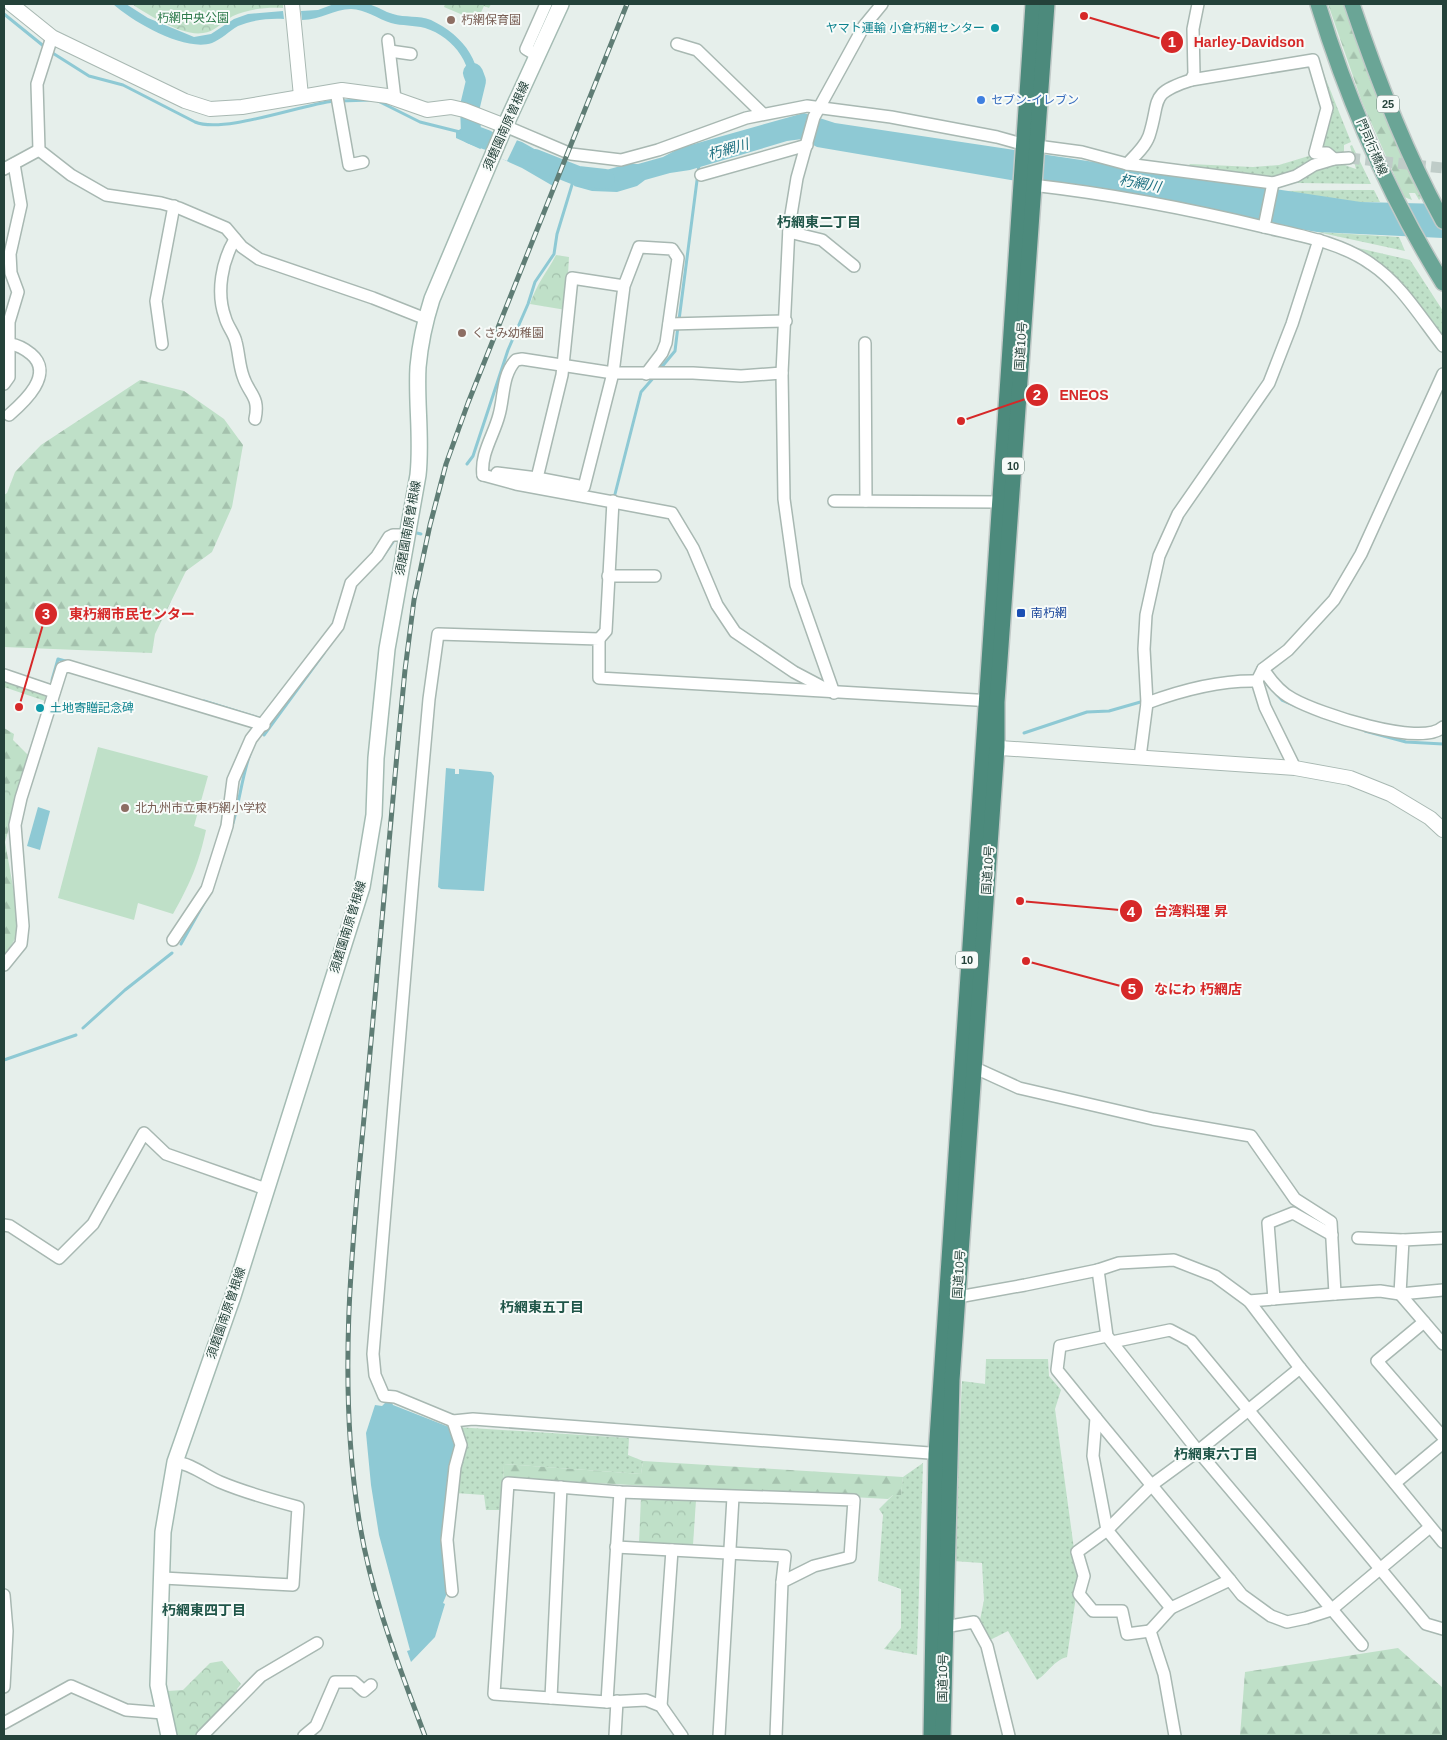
<svg xmlns="http://www.w3.org/2000/svg" width="1447" height="1740" viewBox="0 0 1447 1740" font-family="Arial,'Noto Sans JP',sans-serif">
	<style>
		.grass { fill: url(#grass-dots) }
		.forest { fill: url(#forest-firs) }
		.park { fill: url(#park-crowns) }
		.pitch { fill: #bfe0c8 }
		.water { fill: #8ec9d4 }
		.pier { fill: #e6efeb }
		.lines { fill: none; stroke-linecap: round; stroke-linejoin: round }
		.stream { stroke: #8ec9d4; stroke-width: 3 }
		.river { stroke: #8ec9d4; stroke-width: 20 }
		.minor-tunnel { stroke: #bfccc8; stroke-width: 11; stroke-dasharray: 11 5.5; stroke-linecap: butt }
		.minor-casing { stroke: #a8b8b2; stroke-width: 14 }
		.tertiary-casing { stroke: #a8b8b2; stroke-width: 16 }
		.secondary-casing { stroke: #a4bbb3; stroke-width: 18 }
		.primary-casing { stroke: #c2cac8; stroke-width: 18 }
		.trunk-casing { stroke: #c2cac8; stroke-width: 18 }
		.minor { stroke: #fff; stroke-width: 11 }
		.tertiary { stroke: #fff; stroke-width: 14 }
		.secondary { stroke: #fff; stroke-width: 15 }
		.primary { stroke: #6aa596; stroke-width: 15 }
		.trunk { stroke: #4c8a7c; stroke-width: 15 }
		.rail-casing { stroke: #5f7d75; stroke-width: 5 }
		.rail { stroke: #f7fbf9; stroke-width: 3; stroke-dasharray: 9; stroke-linecap: butt }
		.education-dot { fill: #8d6e63; stroke: #f7fbf9; stroke-width: 2 }
		.culture-dot { fill: #0f9aa8; stroke: #f7fbf9; stroke-width: 2 }
		.shop-dot { fill: #3f7fe0; stroke: #f7fbf9; stroke-width: 2 }
		.transit-dot { fill: #1a4fb4; stroke: #f7fbf9; stroke-width: 2 }
		.labels { text-anchor: middle; stroke-width: 4; stroke-linejoin: round; paint-order: stroke }
		.shield { fill: #f7fbf9; stroke: #637a73; stroke-width: 1 }
		.shield-label { font-size: 11px; font-weight: bold; fill: #24423a }
		.park-label { font-size: 12px; fill: #2d7a4b; stroke: #f7fbf9 }
		.education-label { font-size: 12px; fill: #785e54; stroke: #f7fbf9; text-anchor: start }
		.culture-label { font-size: 12px; fill: #0d838f; stroke: #f7fbf9; text-anchor: end }
		.shop-label { font-size: 12px; fill: #366cbe; stroke: #f7fbf9; text-anchor: start }
		.street-label { font-size: 12px; fill: #24423a; stroke: #f7fbf9 }
		.transit-label { font-size: 12px; fill: #164399; stroke: #f7fbf9; text-anchor: start }
		.water-label { font-size: 14px; font-style: italic; fill: #1c6f80; stroke: #f7fbf9 }
		.neighbourhood-label { font-size: 14px; font-weight: bold; fill: #1f5548; stroke: #f7fbf9 }
		.leader { fill: none; stroke: #d62828; stroke-width: 2 }
		.callout-dot { fill: #d62828; stroke: #f7fbf9; stroke-width: 2 }
		.mark-label { font-size: 15px; text-anchor: middle; font-weight: bold; fill: #fff }
		.callout-label { font-size: 14px; text-anchor: middle; font-weight: bold; fill: #d62828; stroke: #f7fbf9; stroke-width: 4; stroke-linejoin: round; paint-order: stroke }
	</style>
	<defs>
		<pattern id="grass-dots" width="8" height="8" patternUnits="userSpaceOnUse" patternTransform="scale(1.25)"><rect width="8" height="8" fill="#bfe0c8"/><path d="M2 2h.1M6 6h.1" fill="none" stroke="#a4c1ad" stroke-width="1.8" stroke-linecap="round"/></pattern>
		<pattern id="forest-firs" width="22" height="20" patternUnits="userSpaceOnUse" patternTransform="scale(1.25)"><rect width="22" height="20" fill="#bfe0c8"/><path d="M5 1l3.5 6h-7zM16 11l3.5 6h-7z" fill="#a4c1ad"/></pattern>
		<pattern id="park-crowns" width="20" height="18" patternUnits="userSpaceOnUse" patternTransform="scale(1.25)"><rect width="20" height="18" fill="#bfe0c8"/><path d="M2 6a3 3 0 1 1 6 0M12 15a3 3 0 1 1 6 0" fill="none" stroke="#a4c1ad"/></pattern>
	</defs>
	<rect width="100%" height="100%" fill="#e6efeb"/>
	<g class="grass">
		<polygon points="1317,57 1351,142 1344,145 1344,152 1316,152 1330,108"/>
		<path d="M1352,145l19,39 -73,-1v-2c12,-7 32,-21 47,-16 3,1 7,3 11,4l-6,-23z"/>
		<path d="M1312,155h15c-15,5 -27,15 -42,19 -25,7 -73,-3 -100,-5l5,-5 63,3 26,-2z"/>
		<polygon points="1347,190 1374,190 1380,202 1357,202 1282,191"/>
		<polygon points="1317,232 1399,237 1405,251"/>
		<polygon points="1332,242 1410,260 1443,311 1443,337 1397,279"/>
		<polygon points="4,679 46,695 45,701 4,687"/>
		<path d="M986,1359h62l1,17 12,14 -6,19 19,140 6,21 -13,87c-13,3 -19,16 -30,23l-29,-49 -22,11 -7,-17 5,-25 -2,-37 -29,-2 9,-180 23,3z"/>
		<polygon points="456,1427 629,1438 628,1455 643,1461 641,1474 504,1464 503,1510 486,1510 484,1495 455,1493"/>
		<polygon points="923,1463 917,1655 884,1649 901,1628 901,1589 878,1581 883,1515 879,1509 893,1495 901,1494 903,1477"/>
	</g>
	<g class="forest">
		<polygon points="1328,4 1345,4 1369,78 1422,197 1419,200 1415,193 1409,193 1412,200 1404,197 1362,102"/>
		<polygon points="140,380 184,391 224,419 243,445 232,507 212,552 186,571 155,634 152,653 4,647 4,495 7,493 15,472 41,445"/>
		<polygon points="4,728 14,734 13,740 30,757 5,842 17,909 18,933 10,948 4,954"/>
		<polygon points="643,1461 903,1477 901,1495 893,1495 888,1499 504,1478 504,1464 641,1474"/>
		<polygon points="1398,1648 1443,1688 1443,1736 1240,1736 1245,1672"/>
	</g>
	<g class="park">
		<path d="M132,4h151v4c-16,-1 -35,1 -50,8 -10,5 -18,16 -30,17 -19,4 -55,-18 -71,-29z"/>
		<polygon points="445,4 491,4 489,8 484,6 477,21 444,7"/>
		<path d="M556,255l13,2 -3,53 -36,-6c7,-21 16,-30 26,-49z"/>
		<polygon points="25,776 13,815 4,812 4,786"/>
		<polygon points="641,1497 696,1500 693,1545 639,1543"/>
		<polygon points="222,1661 241,1684 237,1689 239,1694 214,1716 195,1736 176,1736 167,1691 183,1690 210,1663"/>
	</g>
	<path class="pitch" d="M98,747l110,29 -14,50 12,4c-7,33 -16,54 -33,84l-35,-11 -4,17 -76,-22z"/>
	<g class="water">
		<path d="M113,4h13l22,14 46,19 17,-3 23,-15 14,-5 35,-3 1,8c-14,-1 -32,1 -46,7 -9,5 -16,13 -26,17 -27,9 -79,-21 -99,-39z"/>
		<path d="M334,4c11,0 24,-2 34,0 9,2 17,8 25,10 12,4 26,1 38,6 33,16 56,45 44,82l-9,-4c12,-30 -12,-61 -41,-70 -11,-3 -23,-2 -34,-5 -13,-4 -26,-14 -40,-14 -17,0 -30,11 -49,11l-1,-9 17,-1z"/>
		<polygon points="804,113 835,123 1361,202 1443,204 1443,238 1317,232 817,147 802,139 787,141 690,170 670,173 645,180 637,186 617,192 592,191 574,186 581,167 606,170 628,164 638,164 663,157 680,148"/>
		<polygon points="468,124 522,142 561,164 553,186 522,168 456,138 456,132"/>
		<polygon points="446,768 455,769 455,774 459,774 459,769 491,772 494,776 484,891 441,889 438,887"/>
		<polygon points="38,807 50,811 40,850 27,846"/>
		<polygon points="385,1403 392,1403 393,1405 449,1427 455,1444 450,1469 448,1591 443,1603 445,1604 435,1637 411,1662 407,1651 410,1650 379,1535 371,1485 366,1433 375,1405 382,1406"/>
	</g>
	<polygon class="pier" points="490,128 518,138 507,161 480,150"/>
	<g class="lines">
		<g class="stream">
			<polyline points="4,14 46,48"/>
			<path d="M51,52l38,24 34,9 72,37c28,12 105,-17 139,-21"/>
			<polyline points="340,101 371,100"/>
			<polyline points="378,101 420,122 460,132"/>
			<polyline points="679,320 699,165"/>
			<polyline points="660,369 675,351 678,326"/>
			<polyline points="467,464 473,456 508,350 528,304 535,282 554,254 557,234 575,175"/>
			<polyline points="614,498 641,392 655,376"/>
			<polyline points="417,533 421,534"/>
			<polyline points="381,559 393,542"/>
			<polyline points="52,680 58,659 69,662"/>
			<polyline points="1268,685 1282,700 1296,706"/>
			<polyline points="204,701 262,719"/>
			<polyline points="1365,731 1406,742 1443,744"/>
			<polyline points="1024,733 1087,712 1109,711 1144,701"/>
			<polyline points="264,735 324,653"/>
			<path d="M233,823c7,-24 9,-46 17,-69"/>
			<polyline points="181,944 204,903"/>
			<polyline points="83,1028 125,990 172,953"/>
			<polyline points="4,1060 76,1035"/>
		</g>
		<g class="river">
			<polyline points="473,73 476,81 470,106 471,134 487,140"/>
			<polyline points="535,159 578,176 605,179"/>
		</g>
		<polyline class="minor-tunnel" points="1349,158 1443,168"/>
		<g class="minor-casing">
			<g id="minor">
				<polyline points="52,37 37,84 39,150 71,175 106,195 161,203 179,208 226,228 242,247 259,259 373,298 426,319"/>
				<polyline points="388,40 395,99"/>
				<polyline points="677,44 697,50 763,114"/>
				<polyline points="390,51 411,54"/>
				<polyline points="538,56 526,49 546,4"/>
				<polyline points="1191,80 1313,60 1327,108 1315,153 1327,153 1334,159"/>
				<polyline points="336,91 349,165 363,162"/>
				<polyline points="505,126 571,154 621,160 658,150 746,118 807,106 891,117 997,137 1022,144 1082,152 1127,164 1273,183 1296,176 1314,165 1334,159 1349,158"/>
				<path d="M1127,164c8,-8 18,-17 22,-28 12,-37 -1,-42 42,-56l3,-6 -1,-45 5,-25"/>
				<polyline points="4,169 39,150"/>
				<polyline points="701,175 807,145"/>
				<path d="M1032,185c80,9 158,24 236,43 34,8 74,15 103,36 30,20 50,54 72,82"/>
				<polyline points="1264,227 1273,183"/>
				<polyline points="789,232 822,240 854,266"/>
				<path d="M235,239c-13,22 -19,53 -10,78 2,9 9,16 11,25 3,11 3,23 7,34 6,19 17,20 12,43"/>
				<polyline points="624,286 572,278 562,375 537,478 584,487 613,373 624,286 639,247 672,249 678,258 666,343 662,353 646,374"/>
				<polyline points="669,324 786,321"/>
				<polyline points="865,343 866,501"/>
				<polyline points="162,344 156,301 174,206"/>
				<polyline points="4,384 9,377 9,322 18,292 11,273 10,254 21,205 14,164"/>
				<path d="M9,415c15,-13 46,-41 22,-61 -6,-5 -14,-9 -21,-10"/>
				<polyline points="497,473 537,478"/>
				<polyline points="483,475 516,484 672,513 693,548 717,605 735,632 794,672 830,691"/>
				<path d="M483,475c-3,-21 11,-40 16,-60 5,-17 3,-41 17,-55l6,-1 91,14h80l48,3 41,-3"/>
				<polyline points="834,501 999,502"/>
				<polyline points="608,576 655,576"/>
				<polyline points="599,639 606,631 613,501"/>
				<path d="M1263,669c8,12 17,24 30,30 25,14 128,49 150,28"/>
				<polyline points="4,675 54,692"/>
				<polyline points="834,693 796,585 784,499 782,373 789,227 797,178 814,117 864,26 882,4"/>
				<path d="M1147,703c35,-13 72,-23 110,-22"/>
				<polyline points="1140,757 1147,703 1144,649 1146,615 1159,556 1178,514 1269,383 1292,324 1319,240"/>
				<polyline points="1295,768 1265,707 1257,681 1263,669 1288,650 1334,600 1361,554 1443,374"/>
				<polyline points="173,940 207,889 227,826 233,780 251,739 338,626 351,583 377,556 389,537 393,535 407,535"/>
				<polyline points="4,965 21,944 23,926 15,825 21,798 62,668 68,666 264,725"/>
				<polyline points="973,1067 1019,1088 1153,1119 1251,1136 1295,1199 1331,1222 1335,1294"/>
				<polyline points="4,1225 10,1226 59,1258 93,1224 144,1133 166,1154 266,1189"/>
				<polyline points="1358,1238 1403,1240"/>
				<polyline points="1443,1238 1403,1240 1400,1294 1443,1344"/>
				<polyline points="1098,1270 1107,1336 1198,1451 1362,1645"/>
				<polyline points="958,1297 1025,1285 1098,1270 1119,1263 1174,1260 1215,1276 1249,1301 1300,1368 1443,1542"/>
				<polyline points="1274,1299 1268,1223 1293,1213 1332,1235"/>
				<polyline points="1249,1301 1335,1294 1380,1291 1400,1294 1443,1290"/>
				<polyline points="1424,1322 1377,1361 1443,1437"/>
				<polyline points="1107,1336 1060,1346 1057,1370 1096,1418 1093,1456 1107,1530 1171,1608"/>
				<polyline points="1112,1342 1170,1330 1191,1341 1426,1624 1443,1629"/>
				<polyline points="1096,1418 1230,1580"/>
				<polyline points="943,1454 473,1419 453,1421 395,1397 384,1396 375,1375 373,1354 413,878 429,699 438,634 599,639 599,678 993,701"/>
				<polyline points="1395,1483 1443,1443"/>
				<polyline points="616,1547 785,1556 782,1582"/>
				<path d="M163,1578l130,7 5,-78c-26,-7 -52,-14 -78,-25 -14,-6 -30,-19 -45,-20"/>
				<polyline points="452,1591 447,1540 455,1467 461,1445 453,1421"/>
				<polyline points="4,1595 7,1631 4,1687"/>
				<polyline points="938,1628 974,1622 987,1646 1009,1736"/>
				<polyline points="1150,1631 1127,1634 1122,1611 1093,1611 1079,1594 1084,1576 1077,1552 1107,1530 1153,1484 1198,1451 1300,1368"/>
				<polyline points="551,1698 561,1487"/>
				<polyline points="607,1702 620,1492"/>
				<polyline points="661,1706 672,1550"/>
				<polyline points="4,1723 71,1686 126,1710 163,1713"/>
				<polyline points="202,1736 261,1676 317,1643"/>
				<polyline points="304,1736 316,1726 335,1682 354,1682 364,1691 371,1685"/>
				<polyline points="615,1736 617,1701"/>
				<polyline points="682,1736 661,1706 646,1700 607,1702 494,1694 508,1483 620,1492 854,1500 850,1557 814,1566 782,1582 776,1736"/>
				<polyline points="719,1736 733,1497"/>
				<polyline points="1175,1736 1164,1674 1150,1631 1171,1608 1230,1580 1242,1595 1271,1616 1287,1622 1306,1618 1331,1610 1430,1527"/>
			</g>
		</g>
		<g class="tertiary-casing">
			<g id="tertiary">
				<polyline points="11,4 52,37 185,101 210,109 242,107 342,90 387,96 427,110 451,107 464,110 505,126"/>
				<polyline points="292,4 301,96"/>
				<polyline points="985,747 1295,768 1350,778 1390,794 1430,818 1443,830"/>
			</g>
		</g>
		<g class="secondary-casing">
			<path id="secondary" d="M169,1736l-11,-51 5,-153 12,-70 58,-166 129,-409 12,-72 2,-57 11,-109 31,-174c4,-36 -2,-72 0,-108 2,-23 7,-46 14,-68l73,-173 56,-122"/>
		</g>
		<g class="primary-casing">
			<g id="primary">
				<path d="M1318,4c30,98 71,192 125,279"/>
				<path d="M1352,4c25,75 53,148 91,217"/>
			</g>
		</g>
		<g class="trunk-casing">
			<g id="trunk">
				<polyline points="931,1736 936,1454 1033,4"/>
				<polyline points="943,1736 952,1380 997,747 997,702 1047,4"/>
			</g>
		</g>
		<use href="#minor" class="minor"/>
		<use href="#tertiary" class="tertiary"/>
		<use href="#secondary" class="secondary"/>
		<use href="#primary" class="primary"/>
		<use href="#trunk" class="trunk"/>
		<g class="rail-casing">
			<path id="rail" d="M425,1736c-27,-72 -56,-146 -67,-223 -21,-138 -5,-278 8,-416 13,-143 25,-285 39,-427l9,-70 16,-75 16,-61 22,-61 159,-399"/>
		</g>
		<use href="#rail" class="rail"/>
	</g>
	<g class="education-dot">
		<circle cx="451" cy="20" r="5"/>
		<circle cx="462" cy="333" r="5"/>
		<circle cx="125" cy="808" r="5"/>
	</g>
	<g class="culture-dot">
		<circle cx="995" cy="28" r="5"/>
		<circle cx="40" cy="708" r="5"/>
	</g>
	<circle class="shop-dot" cx="981" cy="100" r="5"/>
	<rect class="transit-dot" x="1016" y="608" width="10" height="10" rx="2.5"/>
	<g class="labels">
		<g class="shield">
			<rect x="1377" y="95.5" width="22" height="17" rx="4"/>
			<rect x="1002" y="457.5" width="22" height="17" rx="4"/>
			<rect x="956" y="951.5" width="22" height="17" rx="4"/>
		</g>
		<g class="shield-label">
			<text x="1388" y="108">25</text>
			<text x="1013" y="470">10</text>
			<text x="967" y="964">10</text>
		</g>
		<g class="park-label">
			<text x="193" y="22">朽網中央公園</text>
		</g>
		<g class="education-label">
			<text x="461" y="24">朽網保育園</text>
			<text x="472" y="337">くさみ幼稚園</text>
			<text x="135" y="812">北九州市立東朽網小学校</text>
		</g>
		<g class="culture-label">
			<text x="985" y="32">ヤマト運輸 小倉朽網センター</text>
			<text x="50" y="712" text-anchor="start">土地寄贈記念碑</text>
		</g>
		<g class="shop-label">
			<text x="991" y="104">セブン-イレブン</text>
		</g>
		<g class="street-label">
			<text transform="translate(506 126) rotate(-66)" y="4">須磨園南原曽根線</text>
			<text transform="translate(1372 147) rotate(67)" y="4">門司行橋線</text>
			<text transform="translate(1021 346) rotate(-86)" y="4">国道10号</text>
			<text transform="translate(408 528) rotate(-80)" y="4">須磨園南原曽根線</text>
			<text transform="translate(988 870) rotate(-86)" y="4">国道10号</text>
			<text transform="translate(348 927) rotate(-73)" y="4">須磨園南原曽根線</text>
			<text transform="translate(959 1274) rotate(-86)" y="4">国道10号</text>
			<text transform="translate(226 1313) rotate(-71)" y="4">須磨園南原曽根線</text>
			<text transform="translate(943 1678) rotate(-89)" y="4">国道10号</text>
		</g>
		<g class="transit-label">
			<text x="1031" y="617">南朽網</text>
		</g>
		<g class="water-label">
			<text transform="translate(728 149) rotate(-16)" y="5">朽網川</text>
			<text transform="translate(1140 183) rotate(11)" y="5">朽網川</text>
		</g>
		<g class="neighbourhood-label">
			<text x="819" y="227">朽網東二丁目</text>
			<text x="542" y="1312">朽網東五丁目</text>
			<text x="1216" y="1459">朽網東六丁目</text>
			<text x="204" y="1615">朽網東四丁目</text>
		</g>
	</g>
	<path class="leader" d="M1084 16L1172 42M961 421L1037 395M19 707L46 614M1020 901L1131 911M1026 961L1132 989"/>
	<g class="callout-dot">
		<circle cx="1084" cy="16" r="5"/>
		<circle cx="961" cy="421" r="5"/>
		<circle cx="19" cy="707" r="5"/>
		<circle cx="1020" cy="901" r="5"/>
		<circle cx="1026" cy="961" r="5"/>
		<circle cx="1172" cy="42" r="12"/>
		<circle cx="1037" cy="395" r="12"/>
		<circle cx="46" cy="614" r="12"/>
		<circle cx="1131" cy="911" r="12"/>
		<circle cx="1132" cy="989" r="12"/>
	</g>
	<g class="mark-label">
		<text x="1172" y="47">1</text>
		<text x="1037" y="400">2</text>
		<text x="46" y="619">3</text>
		<text x="1131" y="917">4</text>
		<text x="1132" y="994">5</text>
	</g>
	<g class="callout-label">
		<text x="1249" y="47">Harley-Davidson</text>
		<text x="1084" y="400">ENEOS</text>
		<text x="132" y="619">東朽網市民センター</text>
		<text x="1191" y="916">台湾料理 昇</text>
		<text x="1198" y="994">なにわ 朽網店</text>
	</g>
	<rect width="1447" height="1740" fill="none" stroke="#24423a" stroke-width="10"/>
</svg>
